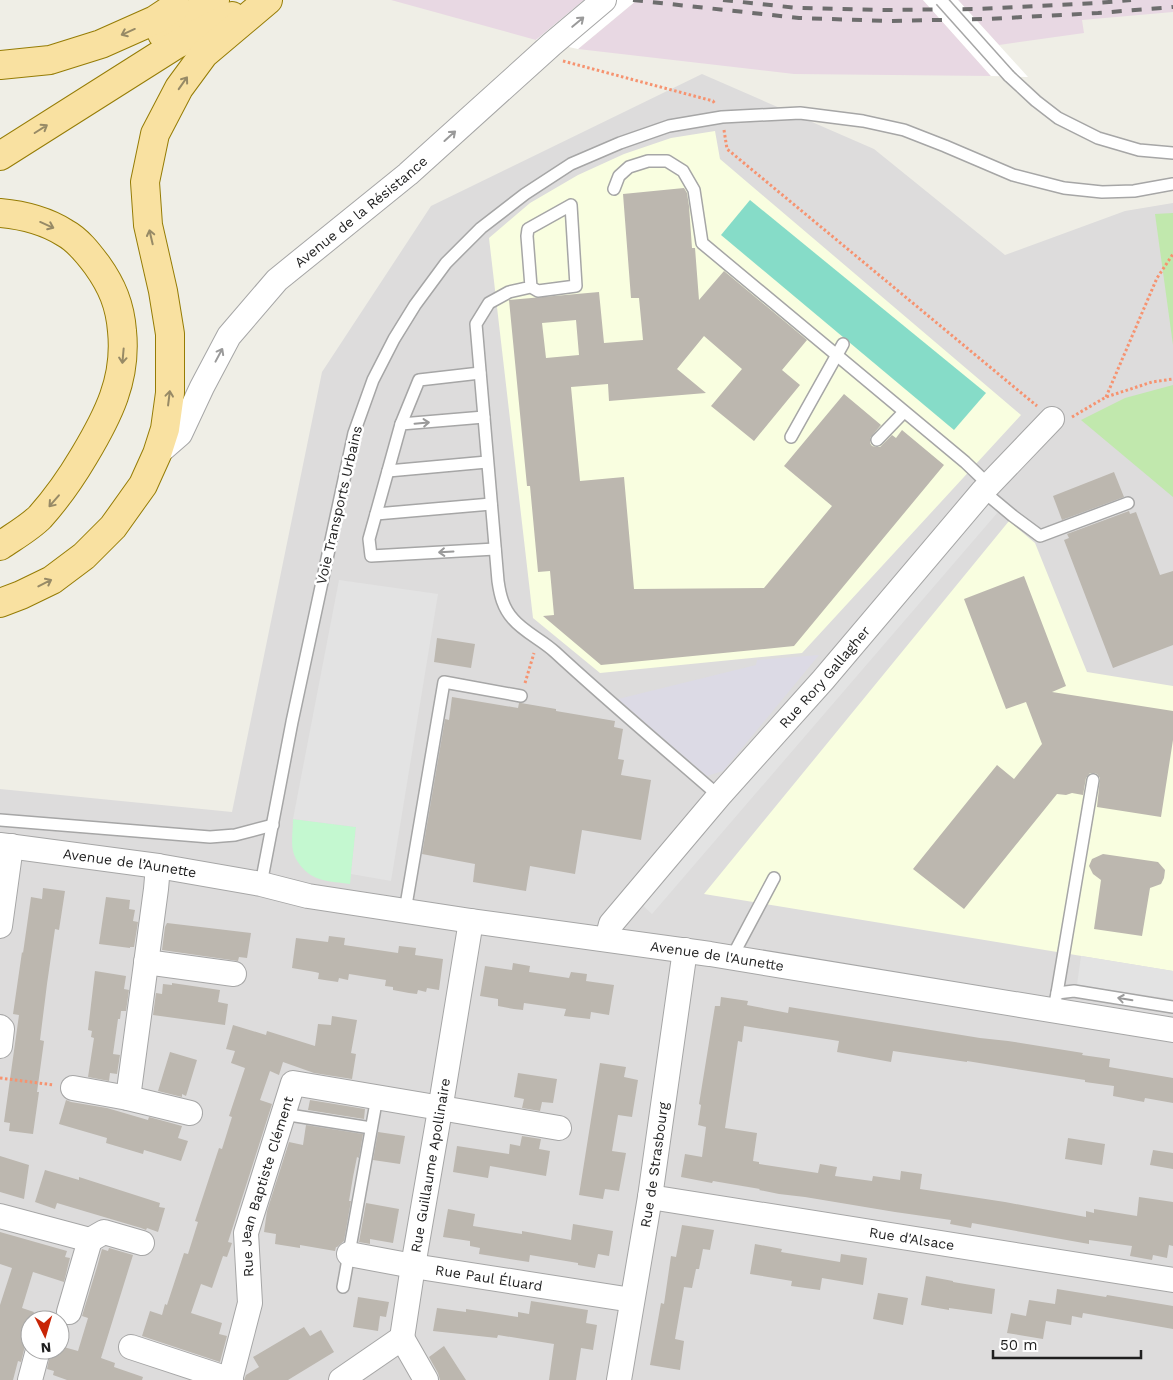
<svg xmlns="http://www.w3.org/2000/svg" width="1173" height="1380" viewBox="0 0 1173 1380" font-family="'Work Sans',sans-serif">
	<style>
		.residential { fill: #dddcdc; fill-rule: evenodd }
		.industrial { fill: #e8d8e3 }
		.education { fill: #f9fee0 }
		.grass { fill: #c1e8ad }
		.park { fill: #c4f8d0 }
		.pitch { fill: #86dcc8 }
		.parking { fill: #e3e3e3 }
		.plaza { fill: #dcdae5 }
		.pier { fill: #fff }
		.building { fill: #bcb7af; fill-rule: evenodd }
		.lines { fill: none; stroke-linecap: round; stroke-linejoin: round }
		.service-casing { stroke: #a6a6a6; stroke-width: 14 }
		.minor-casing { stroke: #a6a6a6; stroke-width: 26 }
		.primary-casing { stroke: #957c05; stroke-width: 30 }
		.path { stroke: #f69370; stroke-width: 3; stroke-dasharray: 2.5 2.5; stroke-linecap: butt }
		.service { stroke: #fff; stroke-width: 11 }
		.minor { stroke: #fff; stroke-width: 24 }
		.primary { stroke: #f9e1a1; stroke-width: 28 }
		.rail { stroke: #6d6d6d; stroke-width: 4; stroke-dasharray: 10 10; stroke-linecap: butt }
		.service-bridge-casing { stroke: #a6a6a6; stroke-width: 14; stroke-linecap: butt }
		.service-bridge { stroke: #fff; stroke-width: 11 }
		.oneway { stroke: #9a9a9a }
		.oneway2 { stroke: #978a66 }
		.labels { text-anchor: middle; stroke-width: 5; stroke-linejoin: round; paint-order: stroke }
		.street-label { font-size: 14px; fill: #1f1f1f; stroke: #fff }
	</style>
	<rect width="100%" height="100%" fill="#efeee6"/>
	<path class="residential" d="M702,74l172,75 131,106 120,-44 48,-8v1177h-1173v-591l232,23 90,-440 109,-166zM30,1320h30v30h-30z"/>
	<g class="industrial">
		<polygon points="391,0 584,0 536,40"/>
		<polygon points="637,0 923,0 991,76 794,74 578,49"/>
		<polygon points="958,0 1173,0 1173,12 1082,20 1084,33 999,45"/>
	</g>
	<g class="education">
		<polygon points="715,131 720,159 1021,415 802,653 600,673 533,618 489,238 530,203 578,175 624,154 671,138"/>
		<polygon points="1009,521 1035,543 1087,672 1173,686 1173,971 704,894"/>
	</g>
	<g class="grass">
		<polygon points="1173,213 1173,345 1155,214"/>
		<polygon points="1173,385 1173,497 1081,420 1125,398"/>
	</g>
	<path class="park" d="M293,819l63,8 -6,57c-21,-3 -37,-2 -50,-19 -3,-4 -6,-9 -7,-14 -2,-10 0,-21 0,-32z"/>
	<polygon class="pitch" points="750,200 986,393 954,430 721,235"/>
	<g class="parking">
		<polygon points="985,501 998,512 652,914 639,902"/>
		<polygon points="339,580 438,594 391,881 351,874 356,827 293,819"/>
		<polygon points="1081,956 1173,971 1173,999 1077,985"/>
	</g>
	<polygon class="plaza" points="819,655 723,771 707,776 618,699 756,665 757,660"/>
	<g class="pier">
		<polygon points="584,0 637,0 578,49 536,40"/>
		<polygon points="923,0 958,0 1028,77 991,76"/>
	</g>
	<g class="building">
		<path d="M684,188l3,5 2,13 3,42h3l4,52 25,-29 83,69 -25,30 18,15 -46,56 -43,-35 31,-37 -38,-33 -27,33 29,24 -97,8 -1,-17 -37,3 9,94 44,-4 10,112 130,-1 68,-82 -48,-40 60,-72 37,31 -11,13v5l2,3 4,1h4l12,-12 4,3 6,-8 42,35 -150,181 -193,19 -58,-49 11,-1 -4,-44 -12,1 -8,-86h-3l-18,-186 90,-8 5,51 39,-3 -4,-42h-8l-8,-104zM576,320l3,35 -33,3 -4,-35z"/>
		<polygon points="1114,472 1124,497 1062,520 1053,496"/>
		<polygon points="1129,511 1130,514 1136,512 1160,575 1173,571 1173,645 1113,668 1064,540 1069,538 1067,534"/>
		<polygon points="1024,576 1066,686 1052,692 1173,711 1173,740 1161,817 1097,807 1100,778 1097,774 1094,773 1090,773 1086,778 1083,795 1072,793 1066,795 1057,794 964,909 913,869 997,765 1014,779 1042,744 1026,702 1006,709 964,599"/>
		<polygon points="437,638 475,644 471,668 434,662"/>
		<polygon points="452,697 518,708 519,703 521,703 556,709 556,711 615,721 614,727 623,729 618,759 624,760 621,775 651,780 641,840 582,830 575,874 530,866 526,891 473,882 475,864 422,854 445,719 449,720"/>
		<polygon points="1103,854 1158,862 1165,870 1164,878 1161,884 1150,888 1142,936 1094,929 1101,880 1093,874 1089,866 1092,859"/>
		<polygon points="43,888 65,891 59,930 55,929 47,984 40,1040 44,1041 37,1092 39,1092 33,1134 9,1131 10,1123 4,1122 19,1015 13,1014 22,952 23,953 31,897 42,899"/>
		<polygon points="106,897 130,900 129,909 135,910 133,921 138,922 134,947 130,947 130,948 99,944"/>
		<polygon points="167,923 251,933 247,958 239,957 238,961 162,950 165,927"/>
		<polygon points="329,936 345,938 344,945 398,953 399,946 416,948 415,955 443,959 439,990 427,988 426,992 418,990 417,994 409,993 393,990 393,987 385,986 386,980 349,974 348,980 339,978 338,982 318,979 319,973 315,972 292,968 296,938 328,942"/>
		<polygon points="513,963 530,966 529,972 569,978 571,972 587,974 586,981 614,985 609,1015 591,1012 590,1019 564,1016 566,1009 524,1003 523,1010 514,1009 498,1006 498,999 480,996 485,966 512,970"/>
		<polygon points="95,971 126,976 124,989 129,990 126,1011 121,1011 120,1019 118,1019 113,1054 120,1055 117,1074 110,1073 109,1081 88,1077 94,1038 91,1037 92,1031 88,1030"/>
		<polygon points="172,983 220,990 218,1002 228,1004 225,1025 153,1015 156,993 162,994 163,984 172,985"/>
		<polygon points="721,997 748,1001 747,1005 788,1013 789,1007 980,1038 1008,1041 1083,1053 1082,1055 1110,1059 1109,1067 1173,1078 1173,1103 1145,1098 1144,1102 1113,1096 1114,1086 1085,1082 1085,1080 967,1061 967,1062 893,1051 891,1062 837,1052 839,1041 744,1026 742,1042 738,1041 725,1128 757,1133 753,1161 759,1162 759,1164 818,1173 820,1164 837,1167 835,1176 872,1181 873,1176 900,1180 901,1171 922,1174 920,1189 1005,1202 1086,1217 1086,1211 1094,1213 1094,1209 1137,1216 1139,1197 1173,1202 1173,1246 1169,1245 1167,1258 1153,1255 1152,1260 1130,1256 1132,1246 1089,1240 1089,1244 972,1223 971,1228 950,1224 951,1220 895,1212 805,1197 779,1194 759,1190 760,1189 713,1181 712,1183 681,1177 685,1154 702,1157 706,1127 698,1125 701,1105 699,1104 715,1006 720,1006"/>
		<polygon points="332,1016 357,1020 351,1053 356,1054 352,1079 314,1073 283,1062 279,1075 270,1071 260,1100 272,1104 228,1242 232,1243 227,1257 223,1256 212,1288 201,1284 191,1313 222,1323 219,1334 227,1336 220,1362 142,1336 150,1311 162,1315 165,1304 167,1305 184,1253 188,1254 198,1222 195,1221 219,1148 222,1149 232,1117 229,1116 245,1068 231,1063 235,1051 226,1049 233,1025 266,1035 267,1031 315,1046 318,1024 331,1025"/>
		<polygon points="170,1052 197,1060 186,1096 182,1094 182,1097 158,1091"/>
		<polygon points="600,1063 626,1067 624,1077 638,1080 632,1117 618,1115 612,1151 626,1153 619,1191 605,1189 603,1199 579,1195"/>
		<polygon points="518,1073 557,1079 553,1103 542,1102 540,1111 522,1108 524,1099 514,1097"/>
		<polygon points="66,1100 71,1102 107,1108 148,1120 149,1117 182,1126 178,1138 188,1141 181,1161 144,1150 143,1154 106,1143 107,1138 59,1124"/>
		<polygon points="310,1100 365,1109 364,1119 308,1110"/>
		<polygon points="306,1125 363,1134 359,1158 357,1157 353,1177 349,1201 351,1201 344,1241 337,1247 336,1247 335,1251 300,1245 300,1248 275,1244 276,1234 264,1232 267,1211 289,1142 303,1145"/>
		<polygon points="378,1132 405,1136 400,1164 373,1160"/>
		<polygon points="522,1136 541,1139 539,1149 550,1151 546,1176 490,1166 488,1178 453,1172 457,1146 509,1154 510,1144 520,1146"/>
		<polygon points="1068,1138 1105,1144 1102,1165 1065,1159"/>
		<polygon points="1153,1150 1173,1153 1173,1169 1150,1165"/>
		<polygon points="0,1156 29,1165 24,1199 0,1192"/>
		<polygon points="45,1170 79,1180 79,1177 160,1203 159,1207 165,1208 158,1232 147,1228 146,1230 141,1228 57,1203 55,1209 35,1202"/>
		<polygon points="366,1203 399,1209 393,1243 370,1239 370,1244 359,1242"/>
		<polygon points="448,1209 475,1214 473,1226 522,1234 522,1231 571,1240 573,1224 613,1231 609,1256 598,1254 595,1268 578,1265 578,1263 530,1255 529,1262 479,1254 480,1248 470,1246 470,1241 443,1237"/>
		<polygon points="682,1225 714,1230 710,1250 703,1249 699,1269 696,1269 692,1288 684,1287 675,1339 684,1341 680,1370 650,1365 661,1303 664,1304 671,1256 676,1257"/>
		<polygon points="0,1232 67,1251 65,1257 70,1258 64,1282 33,1272 22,1308 34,1312 31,1320 30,1320 30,1339 25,1346 21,1362 18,1361 13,1380 0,1380 0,1305 12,1268 0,1264"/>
		<polygon points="755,1244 782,1249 781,1252 840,1262 841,1254 867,1258 863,1285 822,1278 820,1290 791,1286 792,1281 750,1274"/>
		<polygon points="109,1248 133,1255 101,1358 115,1363 114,1367 143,1377 142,1380 67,1380 53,1375 54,1371 47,1369 51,1350 60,1350 60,1346 78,1351 88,1318 82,1316 97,1267 102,1249 108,1251"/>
		<polygon points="926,1276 953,1281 953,1282 995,1289 992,1314 949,1308 949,1310 921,1305"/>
		<polygon points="1057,1289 1106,1297 1107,1295 1173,1306 1173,1329 1083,1313 1082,1318 1072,1316 1071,1325 1046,1321 1043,1339 1007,1333 1011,1313 1026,1316 1029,1300 1055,1304"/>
		<polygon points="878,1293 908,1298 903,1325 873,1319"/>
		<polygon points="358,1297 389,1302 386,1317 380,1316 378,1331 353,1327"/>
		<polygon points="531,1301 588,1310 586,1323 597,1325 593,1350 581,1348 576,1380 549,1380 554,1344 498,1335 497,1338 433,1331 437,1308 466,1312 466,1309 518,1317 518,1312 529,1314"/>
		<polygon points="304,1327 310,1336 321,1330 334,1352 288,1380 244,1380 246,1375 259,1367 253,1357"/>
		<polygon points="444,1346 466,1380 440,1380 438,1373 429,1357"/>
	</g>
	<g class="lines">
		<g class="service-casing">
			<g id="service">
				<polyline points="1009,76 1036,101 1058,118 1098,138 1139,150 1173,153"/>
				<polyline points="614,189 619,176 629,167 648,161 667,161 683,171 694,190 702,243 965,462 989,485"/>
				<path d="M531,287l7,4 38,-5 -5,-81 -43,24 -1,7 4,51 -22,5 -20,11 -13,21 22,257c2,14 5,27 15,38 11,13 29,21 42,33 53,49 109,96 164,144"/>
				<polyline points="484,417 401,424 369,539 371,556 495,549"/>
				<polyline points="401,424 419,380 480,373"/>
				<polyline points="791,437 843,344"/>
				<polyline points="877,440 904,412"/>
				<polyline points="388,471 487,462"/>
				<polyline points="983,491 1013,516 1040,536 1128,503"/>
				<polyline points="376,514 491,504"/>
				<polyline points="0,820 210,837 235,835 273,825"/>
				<polyline points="261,884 292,722 354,433 373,380 394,339 415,305 446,263 481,228 525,194 571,164 620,143 669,126 722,117 800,113 863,121 904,130 945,146 1013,175 1064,188 1102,192 1134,191 1173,184"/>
				<polyline points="405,911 444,682 521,696"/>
				<polyline points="732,957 774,878"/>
				<polyline points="1057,993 1093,780"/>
				<polyline points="1056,998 1057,993 1074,991 1173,1007"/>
				<polyline points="283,1114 371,1128"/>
				<polyline points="343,1287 377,1097"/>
			</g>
		</g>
		<g class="minor-casing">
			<g id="minor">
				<path id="s1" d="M157,454l23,-20 22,-47 27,-51 48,-56 131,-106 144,-130 52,-44"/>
				<path id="s2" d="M0,845l158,21 103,18 47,12 163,25 239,33 463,76"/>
				<polyline points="0,926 11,846"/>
				<path id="s3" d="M607,939l4,-15 108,-128 104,-116 160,-189 69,-72"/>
				<polyline points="146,962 234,974"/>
				<polyline points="0,1027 2,1029 0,1046"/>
				<polyline points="73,1088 128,1098 190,1113"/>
				<polyline points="128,1098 156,889 158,866"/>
				<path id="s4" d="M650,1197l523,83"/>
				<polyline points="0,1216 90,1240 104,1232 142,1243"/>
				<path id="s5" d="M349,1254l64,12 219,34"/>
				<polyline points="69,1312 90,1240"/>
				<polyline points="402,1338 426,1380"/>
				<polyline points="131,1347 231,1380"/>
				<polyline points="30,1380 38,1350"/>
				<path id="s6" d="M230,1380l20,-77 -4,-70 47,-150 266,45"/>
				<path id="s7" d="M341,1380l61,-42 11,-72 28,-162 30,-183"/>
				<path id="s8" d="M619,1380l31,-183 35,-247"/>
			</g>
		</g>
		<g class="primary-casing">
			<g id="primary">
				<polyline points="162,34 215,0"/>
				<polyline points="0,65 50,60 101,44 155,20 176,6"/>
				<polyline points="0,156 177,44 232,16"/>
				<path d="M0,213c22,2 46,8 65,20 13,7 23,20 32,32 15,21 23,40 25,66 5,48 -14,85 -38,125 -13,22 -27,42 -44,61 -11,11 -27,20 -40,29"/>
				<polyline points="0,603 21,595 52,580 84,556 113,527 143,485 157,454 165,429 170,393 170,334 163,291 148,225 145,182 155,134 179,88 204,54 268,0"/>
			</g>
		</g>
		<g class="path">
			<polyline points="563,61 713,101 715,104"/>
			<polyline points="724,130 727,149 1037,406"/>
			<polyline points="1106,397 1157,278 1173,254"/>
			<polyline points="1072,417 1106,397 1152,382 1173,379"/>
			<polyline points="525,683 534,653"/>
			<polyline points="0,1078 54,1085"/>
		</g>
		<use href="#service" class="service"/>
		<use href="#minor" class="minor"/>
		<use href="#primary" class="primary"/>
		<g class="rail">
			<polyline points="633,0 799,18 888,21 987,19 1098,13 1173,7"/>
			<polyline points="723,0 798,8 887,10 978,9 1098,3 1131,0"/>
		</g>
		<g class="service-bridge-casing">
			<polyline id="service-bridge" points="941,0 1009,76"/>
		</g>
		<use href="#service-bridge" class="service-bridge"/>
	</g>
	<defs><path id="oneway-shaft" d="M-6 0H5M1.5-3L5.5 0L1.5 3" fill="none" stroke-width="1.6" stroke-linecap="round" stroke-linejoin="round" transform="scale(1.25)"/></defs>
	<g class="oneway">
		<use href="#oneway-shaft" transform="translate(578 22) rotate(-40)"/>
		<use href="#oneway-shaft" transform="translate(450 136) rotate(-42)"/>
		<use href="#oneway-shaft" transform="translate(219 355) rotate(-62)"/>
		<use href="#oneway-shaft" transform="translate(422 423) rotate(-5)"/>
		<use href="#oneway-shaft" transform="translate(446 552) rotate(177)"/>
		<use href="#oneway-shaft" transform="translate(1125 999) rotate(-171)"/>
	</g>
	<g class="oneway2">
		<use href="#oneway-shaft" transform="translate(128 32) rotate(156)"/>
		<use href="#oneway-shaft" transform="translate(183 83) rotate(-55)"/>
		<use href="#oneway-shaft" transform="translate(41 129) rotate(-32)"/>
		<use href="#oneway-shaft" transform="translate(47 225) rotate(24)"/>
		<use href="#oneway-shaft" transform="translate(151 237) rotate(-103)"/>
		<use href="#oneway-shaft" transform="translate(123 356) rotate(95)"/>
		<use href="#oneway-shaft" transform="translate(169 398) rotate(-83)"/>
		<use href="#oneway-shaft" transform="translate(54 501) rotate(131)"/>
		<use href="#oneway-shaft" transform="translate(45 583) rotate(-27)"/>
	</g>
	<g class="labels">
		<g class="street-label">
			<text dy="5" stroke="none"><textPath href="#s1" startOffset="322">Avenue de la Résistance</textPath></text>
			<text transform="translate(339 505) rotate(-77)" y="5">Voie Transports Urbains</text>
			<text dy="5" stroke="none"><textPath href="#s3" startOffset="342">Rue Rory Gallagher</textPath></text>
			<text dy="5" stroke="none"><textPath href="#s2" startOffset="131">Avenue de l’Aunette</textPath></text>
			<text dy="5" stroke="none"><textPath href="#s2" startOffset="726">Avenue de l'Aunette</textPath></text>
			<text dy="5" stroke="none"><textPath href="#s8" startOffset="218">Rue de Strasbourg</textPath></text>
			<text dy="5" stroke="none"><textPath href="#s7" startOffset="249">Rue Guillaume Apollinaire</textPath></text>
			<text dy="5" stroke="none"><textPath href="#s6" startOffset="199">Rue Jean Baptiste Clément</textPath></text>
			<text dy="5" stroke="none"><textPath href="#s4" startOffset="265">Rue d'Alsace</textPath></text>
			<text dy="5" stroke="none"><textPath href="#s5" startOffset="142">Rue Paul Éluard</textPath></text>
		</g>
	</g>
	<g transform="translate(45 1335) rotate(175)"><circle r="24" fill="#ffffff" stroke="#a5a5a5"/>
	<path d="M0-4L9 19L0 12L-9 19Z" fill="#c82506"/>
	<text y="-8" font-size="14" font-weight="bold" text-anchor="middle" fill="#1f1f1f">N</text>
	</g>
	<path d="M993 1350v8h148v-8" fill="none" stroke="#1f1f1f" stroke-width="2.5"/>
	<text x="1000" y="1350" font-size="15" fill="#1f1f1f" stroke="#ffffff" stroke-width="4" paint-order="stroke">50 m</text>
</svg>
